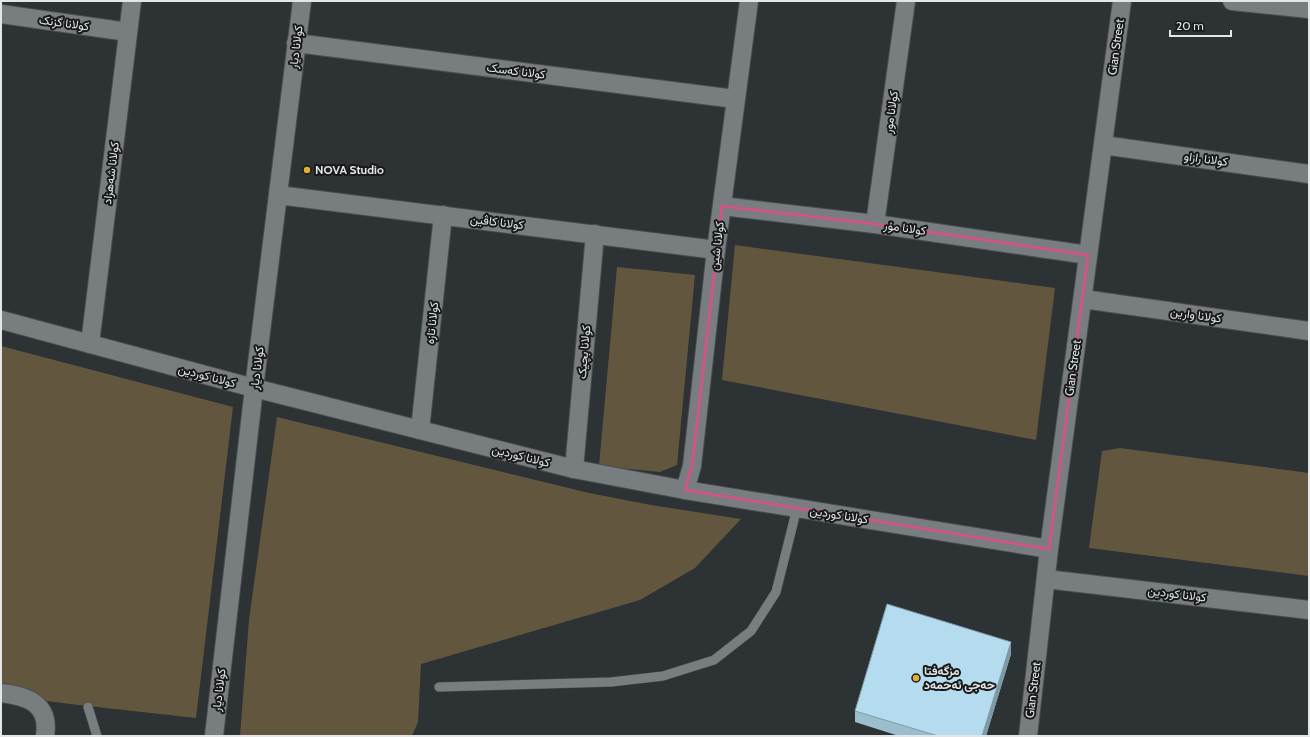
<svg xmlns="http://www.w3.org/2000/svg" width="1310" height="737" viewBox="0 0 1310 737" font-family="Cabin,Vazirmatn,sans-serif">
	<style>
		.green { fill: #62573e }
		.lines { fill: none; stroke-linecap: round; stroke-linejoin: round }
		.service-casing { stroke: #4b4e50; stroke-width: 10 }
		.minor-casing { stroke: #4b4e50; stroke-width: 20 }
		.service { stroke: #787e80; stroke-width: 9 }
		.minor { stroke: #787e80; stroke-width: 18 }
		.wall { fill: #9cbdcd }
		.shaded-wall { fill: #7f9aa7 }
		.building { fill: #b5dcee; stroke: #7f9aa7 }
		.marked { fill: none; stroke: #cc5685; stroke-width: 3; stroke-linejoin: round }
		.poi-dot { fill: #dfb034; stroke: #17191a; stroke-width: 1.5 }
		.labels { text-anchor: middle; stroke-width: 4; stroke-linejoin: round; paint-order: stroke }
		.street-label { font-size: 12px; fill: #e3e6e7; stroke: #17191a }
		.poi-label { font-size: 12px; font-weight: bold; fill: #e3e6e7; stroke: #17191a; text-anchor: start }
	</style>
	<rect width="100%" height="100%" fill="#2d3234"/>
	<g class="green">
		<polygon points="735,245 1055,288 1036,440 722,380"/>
		<polygon points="617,267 695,275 677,465 660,472 599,466"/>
		<polygon points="1,346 233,407 196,718 70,704 1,695"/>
		<polygon points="277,417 589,493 651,505 741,519 695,568 640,600 421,664 418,722 412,736 240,736 249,620"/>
		<polygon points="1120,448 1309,473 1309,576 1089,548 1102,451"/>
	</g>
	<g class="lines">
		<g class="service-casing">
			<g id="service">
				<polyline points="439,687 611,682 663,676 714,660 751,631 776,592 797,508"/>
				<polyline points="88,707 97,736"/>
			</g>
		</g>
		<g class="minor-casing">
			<g id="minor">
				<polyline points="1232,1 1309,9"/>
				<polyline points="1,14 128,32"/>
				<polyline points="296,43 735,99"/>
				<polyline points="1103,145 1309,174"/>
				<polyline points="278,195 716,250"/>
				<polyline points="722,206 875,224 1088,255"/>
				<polyline points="875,224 906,1"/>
				<polyline points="1083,299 1309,331"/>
				<polyline points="1,320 254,388 574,469 685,490 1049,549"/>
				<polyline points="90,344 132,1"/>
				<polyline points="420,430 443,215"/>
				<polyline points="574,469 595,234"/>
				<polyline points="685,490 692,466 716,250 749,1"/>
				<polyline points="1046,579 1309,610"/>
				<path d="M1,693c27,3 49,11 44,43"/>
				<polyline points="214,736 254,388 302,1"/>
				<polyline points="1028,736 1049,549 1122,1"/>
			</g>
		</g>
		<use href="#service" class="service"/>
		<use href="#minor" class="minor"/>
	</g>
	<polygon class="wall" points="1011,654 986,736 899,736 855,722 855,711"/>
	<polygon class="shaded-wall" points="1011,642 1011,654 986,736 982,736"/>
	<polygon class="building" points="887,604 1011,642 982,736 938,736 855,711"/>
	<path class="marked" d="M722,206l153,18 213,31 -39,294 -364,-59 7,-24z"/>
	<g class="poi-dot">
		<circle cx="307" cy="170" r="4"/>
		<circle cx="916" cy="678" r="4"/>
	</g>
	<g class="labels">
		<g class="street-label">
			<text transform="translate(64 23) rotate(8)" y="4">کولانا گزنک</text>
			<text transform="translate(296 47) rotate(-83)" y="4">کولانا دیار</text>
			<text transform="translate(1116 47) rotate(-82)" y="4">Gian Street</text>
			<text transform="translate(516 71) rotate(7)" y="4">کولانا کەسک</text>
			<text transform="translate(891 112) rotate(-82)" y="4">کولانا مور</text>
			<text transform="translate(1206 159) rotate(8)" y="4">کولانا رازاو</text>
			<text transform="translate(111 173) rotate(-83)" y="4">کولانا شەهزاد</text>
			<text transform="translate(497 222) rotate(7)" y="4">کولانا کاڤین</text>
			<text transform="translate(905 228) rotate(8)" y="4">کولانا مۆر</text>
			<text transform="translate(717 246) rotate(-83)" y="4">کولانا شین</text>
			<text transform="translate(1196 315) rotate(8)" y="4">کولانا وارین</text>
			<text transform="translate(432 323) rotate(-84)" y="4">کولانا تازە</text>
			<text transform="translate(584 352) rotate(-85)" y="4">کولانا بچیک</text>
			<text transform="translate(257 368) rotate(-83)" y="4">کولانا دیار</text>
			<text transform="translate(1073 368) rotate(-82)" y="4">Gian Street</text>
			<text transform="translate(207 376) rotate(15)" y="4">کولانا کوردین</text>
			<text transform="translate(521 456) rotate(14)" y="4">کولانا کوردین</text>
			<text transform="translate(839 515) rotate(9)" y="4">کولانا کوردین</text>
			<text transform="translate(1177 594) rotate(7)" y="4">کولانا کوردین</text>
			<text transform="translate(219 690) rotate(-83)" y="4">کولانا دیار</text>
			<text transform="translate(1033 690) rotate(-83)" y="4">Gian Street</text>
		</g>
		<g class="poi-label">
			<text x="315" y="174">NOVA Studio</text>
			<text x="924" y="675">مزگەفتا<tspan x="924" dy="14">حەجی ئەحمەد</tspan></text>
		</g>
	</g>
	<rect width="1310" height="737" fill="none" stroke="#e3e6e7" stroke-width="4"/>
	<path d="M1170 30v6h61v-6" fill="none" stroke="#e3e6e7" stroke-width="2"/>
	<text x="1176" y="30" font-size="12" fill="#e3e6e7" stroke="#17191a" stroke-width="3" paint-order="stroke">20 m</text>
</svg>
